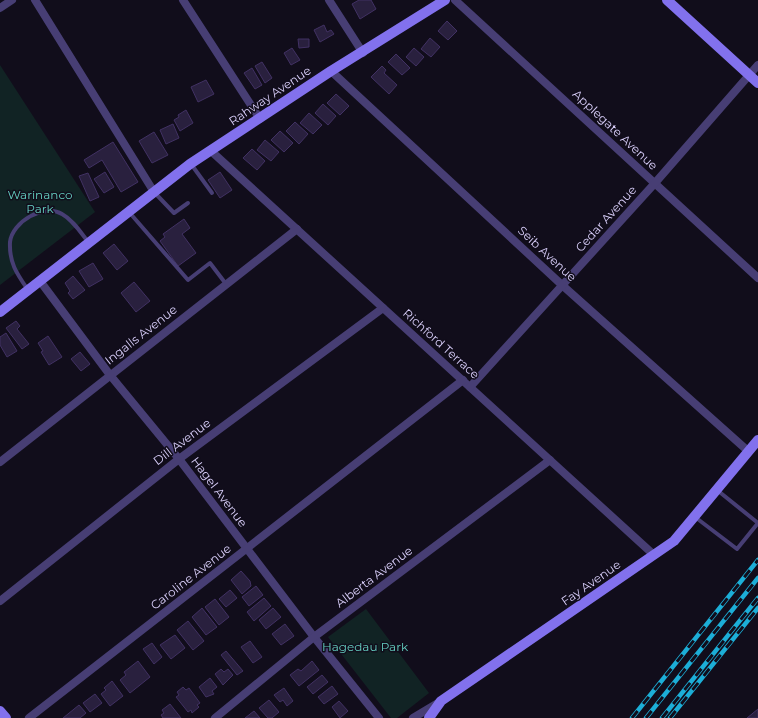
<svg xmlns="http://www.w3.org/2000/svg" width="758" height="718" viewBox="0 0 758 718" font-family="Montserrat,sans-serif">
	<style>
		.green { fill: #112324 }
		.building { fill: #29203e; stroke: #413163 }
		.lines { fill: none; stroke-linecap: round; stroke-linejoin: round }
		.lane { stroke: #473e74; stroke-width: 4 }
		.street { stroke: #473e74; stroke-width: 8 }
		.secondary { stroke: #8271ed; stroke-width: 10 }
		.rail-casing { stroke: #1caed7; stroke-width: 4.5 }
		.rail { stroke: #110d1b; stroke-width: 3; stroke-dasharray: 9; stroke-linecap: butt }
		.labels { text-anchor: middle; stroke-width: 3; stroke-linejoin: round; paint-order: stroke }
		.street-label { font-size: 12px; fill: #d8cef9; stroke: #110d1b }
		.park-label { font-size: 12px; fill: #64cec0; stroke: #110d1b }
	</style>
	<rect width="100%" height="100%" fill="#110d1b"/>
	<g class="green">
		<polygon points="0,65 95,212 0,285"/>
		<polygon points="366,609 429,693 397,718 391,718 328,637"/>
	</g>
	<g class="building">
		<polygon points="359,0 371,0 376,9 360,19 352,4"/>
		<polygon points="447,21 457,31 448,40 438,31"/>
		<polygon points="324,25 327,32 331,30 334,34 320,42 314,30"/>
		<polygon points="430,38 440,47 431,57 421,49"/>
		<polygon points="298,39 309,39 309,47 299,48"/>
		<polygon points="292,48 300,60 291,65 284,53"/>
		<polygon points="414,48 424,57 416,66 406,57"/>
		<polygon points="396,54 410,68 402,75 388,62"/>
		<polygon points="262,62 272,78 265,83 255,66"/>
		<polygon points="382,66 386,70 384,73 397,85 389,94 371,77"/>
		<polygon points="252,68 262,85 255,89 244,73"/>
		<polygon points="206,80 214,94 198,102 191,87"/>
		<polygon points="336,94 349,106 340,115 327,103"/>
		<polygon points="323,104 336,116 328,125 315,113"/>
		<polygon points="186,110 193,123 180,131 174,120 179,117 178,115"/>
		<polygon points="309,113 322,125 313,134 300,123"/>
		<polygon points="295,122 308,134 299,144 286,131"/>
		<polygon points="173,124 179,138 166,144 160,130"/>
		<polygon points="280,131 293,143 284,152 271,140"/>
		<polygon points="154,132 168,155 152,163 139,141"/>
		<polygon points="265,140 279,152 271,161 257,150"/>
		<polygon points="113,142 138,182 121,192 102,160 89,168 84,160"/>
		<polygon points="252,149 265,161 257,170 243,158"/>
		<polygon points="105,172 114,187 104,193 94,179"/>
		<polygon points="220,172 232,190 220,198 208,180"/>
		<polygon points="88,173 99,197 90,201 79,176"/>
		<polygon points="184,219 190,228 182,234 196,253 178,266 160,241 165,237 163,234"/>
		<polygon points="114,244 128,261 117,270 103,253"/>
		<polygon points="93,263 103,279 89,287 79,271"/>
		<polygon points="73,276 85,290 73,299 68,293 70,291 65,283"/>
		<polygon points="134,282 150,301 136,312 121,293"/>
		<polygon points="16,321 20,326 17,329 29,344 22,349 6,328"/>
		<polygon points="6,333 17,351 7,357 0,345 0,337"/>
		<polygon points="48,336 62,357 49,365 41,352 43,351 38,343"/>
		<polygon points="80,352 90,364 81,371 71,359"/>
		<polygon points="241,571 250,581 251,586 242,594 231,580"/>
		<polygon points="256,586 263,595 249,606 242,597"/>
		<polygon points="230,590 237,598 226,607 219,599"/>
		<polygon points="264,598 271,606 254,621 247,612"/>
		<polygon points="215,599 229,617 219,625 205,607"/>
		<polygon points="202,608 217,627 206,635 192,617"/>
		<polygon points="273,608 281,617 266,629 259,620"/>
		<polygon points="188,621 204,641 193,650 177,630"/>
		<polygon points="285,624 294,636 281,645 272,634"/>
		<polygon points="175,635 185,648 171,659 160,645"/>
		<polygon points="250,641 262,657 253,663 241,647"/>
		<polygon points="152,643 162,657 154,664 143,649"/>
		<polygon points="226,651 243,671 237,675 221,655"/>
		<polygon points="138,661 150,677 130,693 120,680 126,675 124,672"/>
		<polygon points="312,661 319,670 299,686 290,675 298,669 301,671"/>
		<polygon points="221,669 224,672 228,669 233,675 223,685 215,674"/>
		<polygon points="322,675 328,682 313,694 307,687"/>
		<polygon points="210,678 217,687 212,691 214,694 206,697 199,687"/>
		<polygon points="112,681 123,696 110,706 101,694 106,690 104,688"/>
		<polygon points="332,686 338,694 324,704 318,697"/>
		<polygon points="183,687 186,690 189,688 200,703 197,705 199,707 192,713 191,710 188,712 176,697 179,695 177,692"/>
		<polygon points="284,688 293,701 287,706 283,700 280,702 274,695"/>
		<polygon points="95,694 102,703 90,712 83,703"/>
		<polygon points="269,700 279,712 272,718 268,718 259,708"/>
		<polygon points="339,701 348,711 340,718 332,707"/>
		<polygon points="170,704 181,718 163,718 161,715 164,713 162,710"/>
		<polygon points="79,705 86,713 80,718 63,718"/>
		<polygon points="758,709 758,718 747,718"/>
		<polygon points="254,711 260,718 245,718"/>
	</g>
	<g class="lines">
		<g class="lane">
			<polyline points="191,164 212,193"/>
			<polyline points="154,192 174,213 188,203"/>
			<polyline points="129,212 188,280 210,263 226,284"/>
			<path d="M28,290c-11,-16 -19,-27 -18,-48 2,-20 34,-39 52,-28 11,6 19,19 27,29"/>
			<polyline points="717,490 758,523"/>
			<polyline points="695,517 737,549 758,523"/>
		</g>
		<g class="street">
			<polyline points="35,0 154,192"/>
			<polyline points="183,0 260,119"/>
			<polyline points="329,0 363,53"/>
			<polyline points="455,0 758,278"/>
			<polyline points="0,8 12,0"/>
			<polyline points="331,71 562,285 748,451"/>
			<polyline points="211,151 654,555"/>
			<polyline points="40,281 110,375 179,459 314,637 379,718"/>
			<polyline points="470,387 655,183 758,65"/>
			<polyline points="0,462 297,229"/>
			<polyline points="0,601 179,459 383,308"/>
			<polyline points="29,718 463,380"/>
			<polyline points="215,718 314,637 550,460"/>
			<polyline points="413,718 438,703"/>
		</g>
		<g class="secondary">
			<polyline points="667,0 758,83"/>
			<polyline points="0,312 190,164 331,71 445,0"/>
			<polyline points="0,711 6,718"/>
			<polyline points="429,718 441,701 674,541 758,440"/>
		</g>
		<g class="rail-casing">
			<g id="rail">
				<polyline points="632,718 758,560"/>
				<polyline points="646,718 758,578"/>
				<polyline points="662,718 758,598"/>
				<polyline points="670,718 758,608"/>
			</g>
		</g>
		<use href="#rail" class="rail"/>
	</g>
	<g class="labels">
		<g class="street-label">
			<text transform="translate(270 96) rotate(-34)" y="4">Rahway Avenue</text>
			<text transform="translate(615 130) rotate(43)" y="4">Applegate Avenue</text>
			<text transform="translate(606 219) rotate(-48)" y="4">Cedar Avenue</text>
			<text transform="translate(547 254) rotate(43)" y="4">Seib Avenue</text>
			<text transform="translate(141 335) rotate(-38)" y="4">Ingalls Avenue</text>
			<text transform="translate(441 344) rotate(42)" y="4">Richford Terrace</text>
			<text transform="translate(182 442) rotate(-37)" y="4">Dill Avenue</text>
			<text transform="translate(219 492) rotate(53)" y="4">Hagel Avenue</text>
			<text transform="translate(191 577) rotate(-38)" y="4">Caroline Avenue</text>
			<text transform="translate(374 577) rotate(-37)" y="4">Alberta Avenue</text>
			<text transform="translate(591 583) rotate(-35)" y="4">Fay Avenue</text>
		</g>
		<g class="park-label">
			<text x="40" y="199">Warinanco<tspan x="40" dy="14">Park</tspan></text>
			<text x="365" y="651">Hagedau Park</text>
		</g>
	</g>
</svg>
